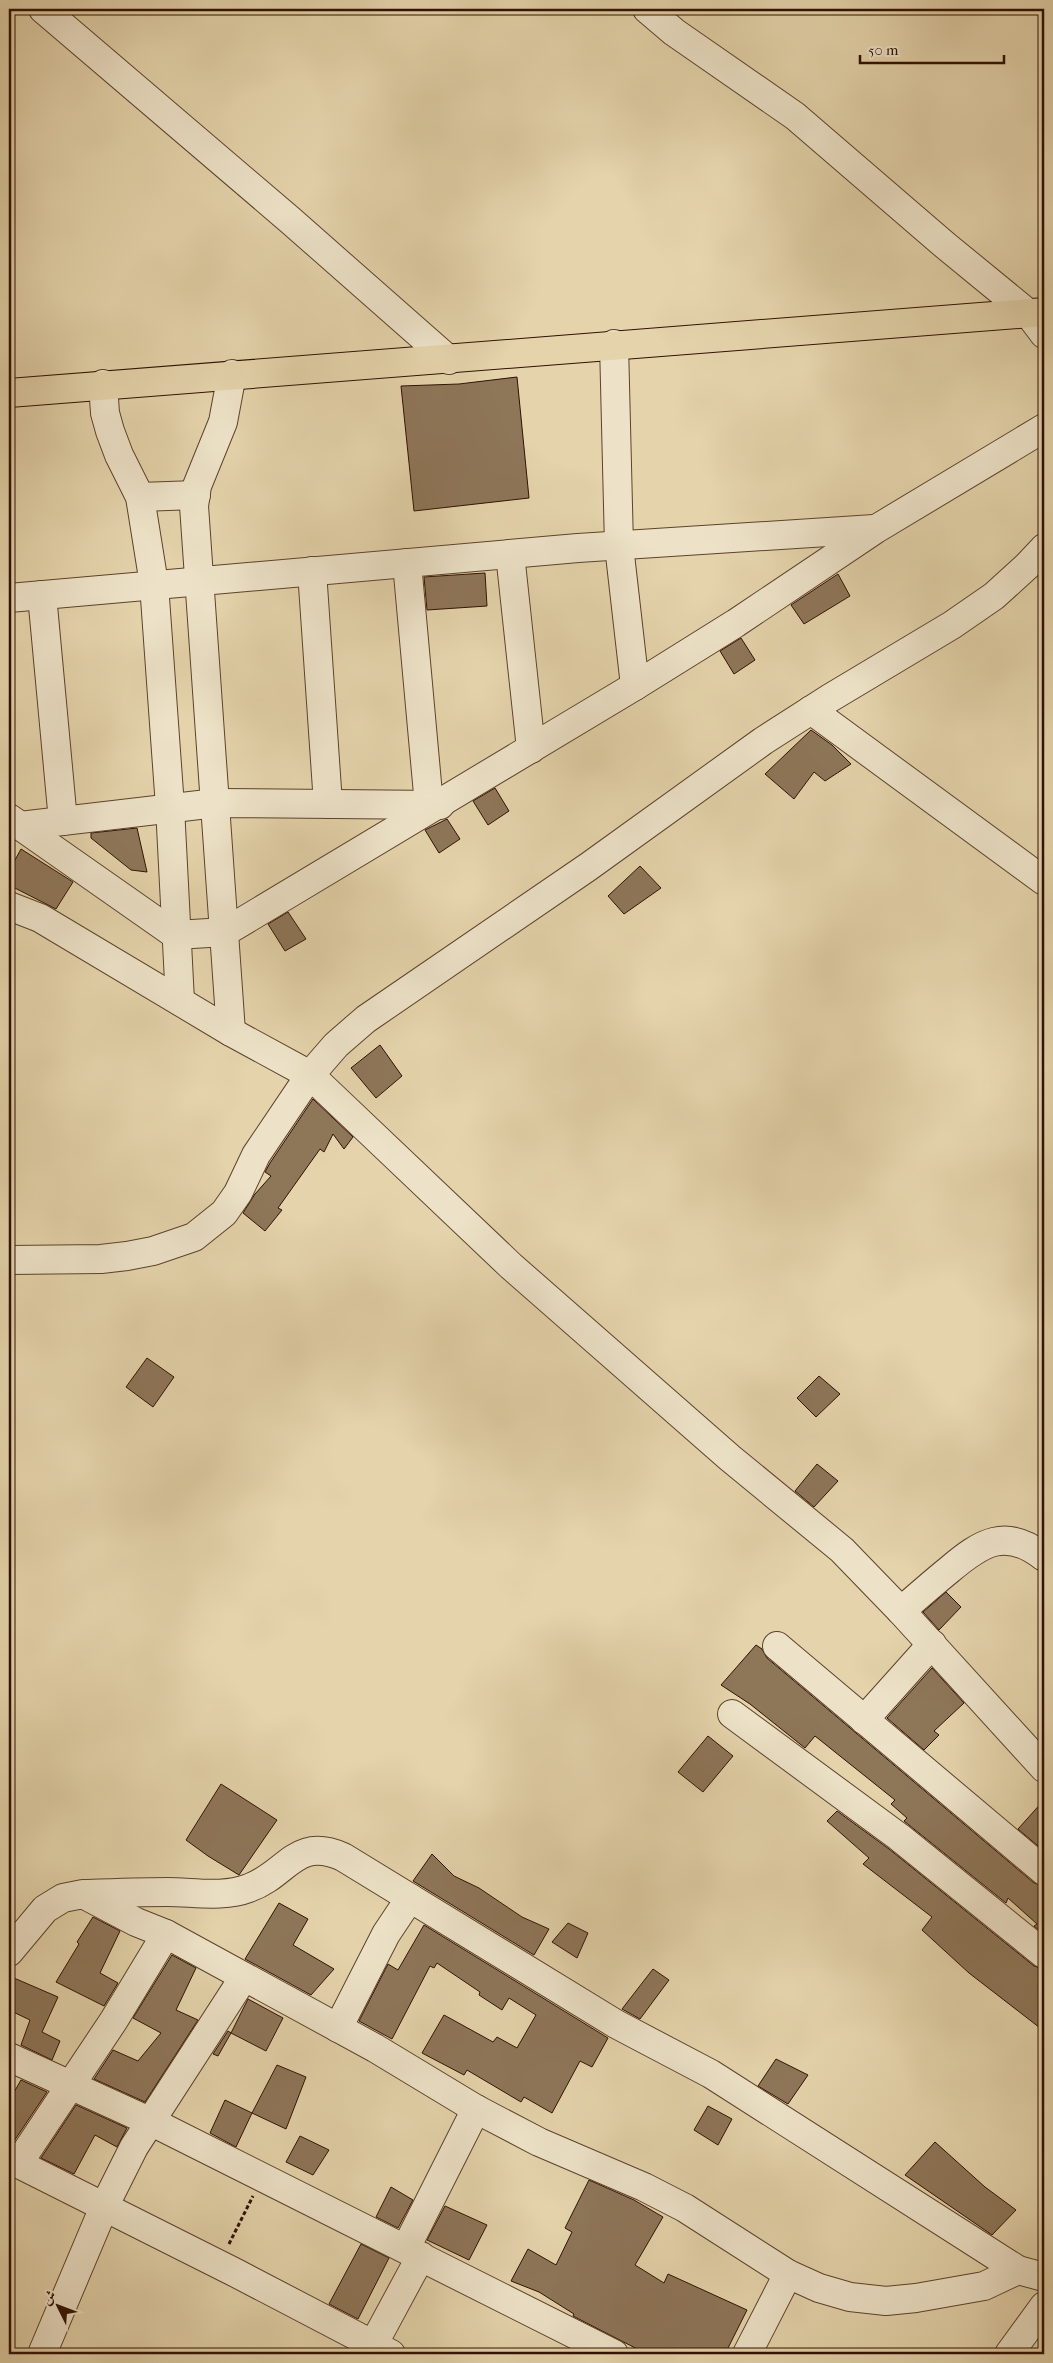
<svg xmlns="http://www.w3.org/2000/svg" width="1053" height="2363" viewBox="0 0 1053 2363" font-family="'IM FELL French Canon',Amiri,serif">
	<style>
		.building { fill: #8e7659; stroke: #301100 }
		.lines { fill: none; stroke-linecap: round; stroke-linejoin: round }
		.minor-casing { stroke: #5d422b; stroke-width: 30 }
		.major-casing { stroke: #301100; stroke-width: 30 }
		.path { stroke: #301100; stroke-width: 3; stroke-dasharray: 4 2.5; stroke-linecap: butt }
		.minor { stroke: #ede2c8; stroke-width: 28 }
		.major { stroke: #e4d3ab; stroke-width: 28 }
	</style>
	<rect width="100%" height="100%" fill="#e4d3ab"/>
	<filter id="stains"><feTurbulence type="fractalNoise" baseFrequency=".004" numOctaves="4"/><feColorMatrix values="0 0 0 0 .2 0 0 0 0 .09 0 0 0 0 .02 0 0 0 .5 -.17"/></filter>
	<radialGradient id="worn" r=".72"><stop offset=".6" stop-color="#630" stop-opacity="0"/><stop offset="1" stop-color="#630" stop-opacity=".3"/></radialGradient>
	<g class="building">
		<polygon points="517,377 529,498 414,511 401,386 459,384"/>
		<polygon points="485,573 487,606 427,610 424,577"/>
		<polygon points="838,574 850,596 804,624 791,605"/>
		<polygon points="741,638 755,660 734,674 720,651"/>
		<polygon points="811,730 832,745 851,764 825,781 814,772 794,799 765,774"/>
		<polygon points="495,788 509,811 488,825 473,801"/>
		<polygon points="447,819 460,839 439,853 425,830"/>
		<polygon points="137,828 147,872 131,870 91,838 91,833"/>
		<polygon points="21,849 73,882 56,909 9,885 9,871"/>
		<polygon points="640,866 661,888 624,914 608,896"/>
		<polygon points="288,912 306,939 285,951 268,924"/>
		<polygon points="380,1045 402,1076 376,1098 351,1068"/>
		<polygon points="313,1099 353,1137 344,1149 333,1134 324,1152 320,1149 278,1208 282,1210 265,1231 243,1213 255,1194 271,1176 265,1172 270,1163"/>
		<polygon points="147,1358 174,1377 153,1407 126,1387"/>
		<polygon points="819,1376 840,1394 816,1417 797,1398"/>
		<polygon points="817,1464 838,1481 814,1507 795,1491"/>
		<polygon points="946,1592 961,1607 939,1630 923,1612"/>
		<polygon points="756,1645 762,1649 767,1658 1034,1883 1044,1886 1044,1934 1034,1926 1037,1924 1008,1898 1006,1903 904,1821 907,1818 891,1804 895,1800 815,1736 805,1748 750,1704 721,1685"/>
		<polygon points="932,1668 964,1703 934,1731 939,1735 924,1750 887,1718"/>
		<polygon points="708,1736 733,1756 703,1792 678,1772"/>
		<polygon points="221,1784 277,1820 239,1875 208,1856 186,1840"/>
		<polygon points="1044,1800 1044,1851 1018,1829"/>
		<polygon points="837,1811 889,1849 1034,1966 1044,1969 1044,2031 969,1973 922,1930 932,1917 863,1864 869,1858 827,1821"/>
		<polygon points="432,1854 454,1876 479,1888 522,1917 549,1929 534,1955 413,1881"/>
		<polygon points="279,1903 308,1919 293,1945 334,1969 311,1995 245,1959"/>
		<polygon points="93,1917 120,1931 100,1973 118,1983 104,2006 56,1982 79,1944 77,1942"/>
		<polygon points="568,1923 588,1933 577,1958 552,1942"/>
		<polygon points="424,1925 608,2038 592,2067 580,2061 552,2113 524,2097 521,2102 467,2070 464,2075 422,2053 444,2015 493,2042 497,2037 517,2048 536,2015 509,1998 502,2010 479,1995 480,1992 437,1963 434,1968 430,1966 392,2039 359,2021 388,1964 398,1970"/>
		<polygon points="172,1955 196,1968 176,2010 198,2020 145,2102 94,2079 113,2050 138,2061 161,2033 133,2018"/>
		<polygon points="653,1969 669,1980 640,2019 622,2009"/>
		<polygon points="14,1978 58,1997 42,2032 60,2041 52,2060 21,2045 30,2020 9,2010 9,1990"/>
		<polygon points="248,1999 283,2018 266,2051 231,2033"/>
		<polygon points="228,2031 231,2033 218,2056 213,2054"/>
		<polygon points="776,2059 808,2075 788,2104 758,2086"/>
		<polygon points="277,2065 306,2077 286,2129 252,2113"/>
		<polygon points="21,2080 47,2092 12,2144 9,2143 9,2101"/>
		<polygon points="225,2100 252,2113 236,2147 210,2133"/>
		<polygon points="76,2105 127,2128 117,2147 95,2135 74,2174 41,2158"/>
		<polygon points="708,2106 732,2119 718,2145 694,2130"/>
		<polygon points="300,2136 329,2150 313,2175 286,2162"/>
		<polygon points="935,2142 985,2187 1016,2210 992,2235 905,2175"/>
		<polygon points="589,2180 634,2200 663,2217 635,2265 664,2283 668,2274 747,2310 725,2354 647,2354 573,2316 574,2314 539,2292 511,2281 528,2249 556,2265 572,2232 565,2228"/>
		<polygon points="391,2187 413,2200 398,2228 376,2217"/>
		<polygon points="445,2206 487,2225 469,2260 427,2240"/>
		<polygon points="361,2244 389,2258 358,2319 329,2304"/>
	</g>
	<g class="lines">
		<g class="minor-casing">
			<g id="minor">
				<polyline points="43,9 290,220 449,360"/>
				<polyline points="647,9 674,32 795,116 946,246 1029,314 1044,334"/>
				<polyline points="614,344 619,546 635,686"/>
				<polyline points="103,384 105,413 110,431 119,455 140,497 154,584 170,807 180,1001"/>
				<polyline points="140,497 196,495"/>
				<polyline points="510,554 531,749"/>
				<polyline points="407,563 429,805"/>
				<polyline points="312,571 328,804"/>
				<polyline points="42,595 63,821"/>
				<polyline points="9,598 578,548 874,529"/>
				<polyline points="811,710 1044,881"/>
				<polyline points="9,818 176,935 225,932 635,686 736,623 876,529 1044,428"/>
				<polyline points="20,826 216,803 440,805"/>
				<polyline points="9,906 40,918 231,1032 310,1075 511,1266 730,1458 842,1550 901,1611 1044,1768"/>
				<polyline points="231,1032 194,506 197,486 223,422 232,374"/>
				<polyline points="9,1260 101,1259 127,1256 153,1251 194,1237 224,1213 238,1193 256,1155 310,1075 336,1045 366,1019 588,867 763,741 830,698 952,625 994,596 1027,566 1044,548"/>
				<path d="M901,1611c16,-14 32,-28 48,-41 33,-28 57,-43 95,-13"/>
				<polyline points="777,1646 1044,1871"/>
				<polyline points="732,1714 899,1837 1044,1954"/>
				<polyline points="864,1720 932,1644"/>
				<path d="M87,1894c26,-1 53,-2 80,-2 27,0 56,6 82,-4 39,-14 46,-52 94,-31l273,167 95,50 307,196 26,7"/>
				<polyline points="9,1952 45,1909 63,1898 83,1894 136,1922 166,1934 375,2048 476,2109 539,2142 644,2187 685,2208 788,2274 819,2288 850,2297 886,2301 916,2298 984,2286 1018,2270"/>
				<polyline points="338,2028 386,1934 410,1898"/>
				<polyline points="9,2057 162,2127 614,2354"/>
				<polyline points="9,2159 234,2272 391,2354"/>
				<polyline points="18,2164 114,2020 166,1934"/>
				<polyline points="406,2248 476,2109"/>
				<polyline points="373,2345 421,2256"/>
				<polyline points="42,2354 104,2207 134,2147 244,1977"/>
				<polyline points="747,2354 788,2274"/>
				<polyline points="1009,2354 1044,2306"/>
			</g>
		</g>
		<g class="major-casing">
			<polyline id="major" points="9,393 1044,312"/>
		</g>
		<polyline class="path" points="229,2244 253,2196"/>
		<use href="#minor" class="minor"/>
		<use href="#major" class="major"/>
	</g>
	<rect width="1053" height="2363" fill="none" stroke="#e4d3ab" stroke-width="30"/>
	<rect x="10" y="10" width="1033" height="2343" fill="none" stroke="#301100" stroke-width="2.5"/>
	<rect x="15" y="15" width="1023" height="2333" fill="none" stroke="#301100"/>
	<g transform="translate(58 2306) rotate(312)" stroke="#ede2c8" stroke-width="4" paint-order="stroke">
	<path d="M0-4L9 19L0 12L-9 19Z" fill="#301100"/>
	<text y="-8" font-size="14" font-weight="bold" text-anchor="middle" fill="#301100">ش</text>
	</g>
	<path d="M860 55v8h144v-8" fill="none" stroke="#301100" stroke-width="2.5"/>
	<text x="868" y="55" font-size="15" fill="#301100" stroke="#ede2c8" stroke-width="4" paint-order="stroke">50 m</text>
	<rect width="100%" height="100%" filter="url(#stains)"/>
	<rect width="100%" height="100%" fill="url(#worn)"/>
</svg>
